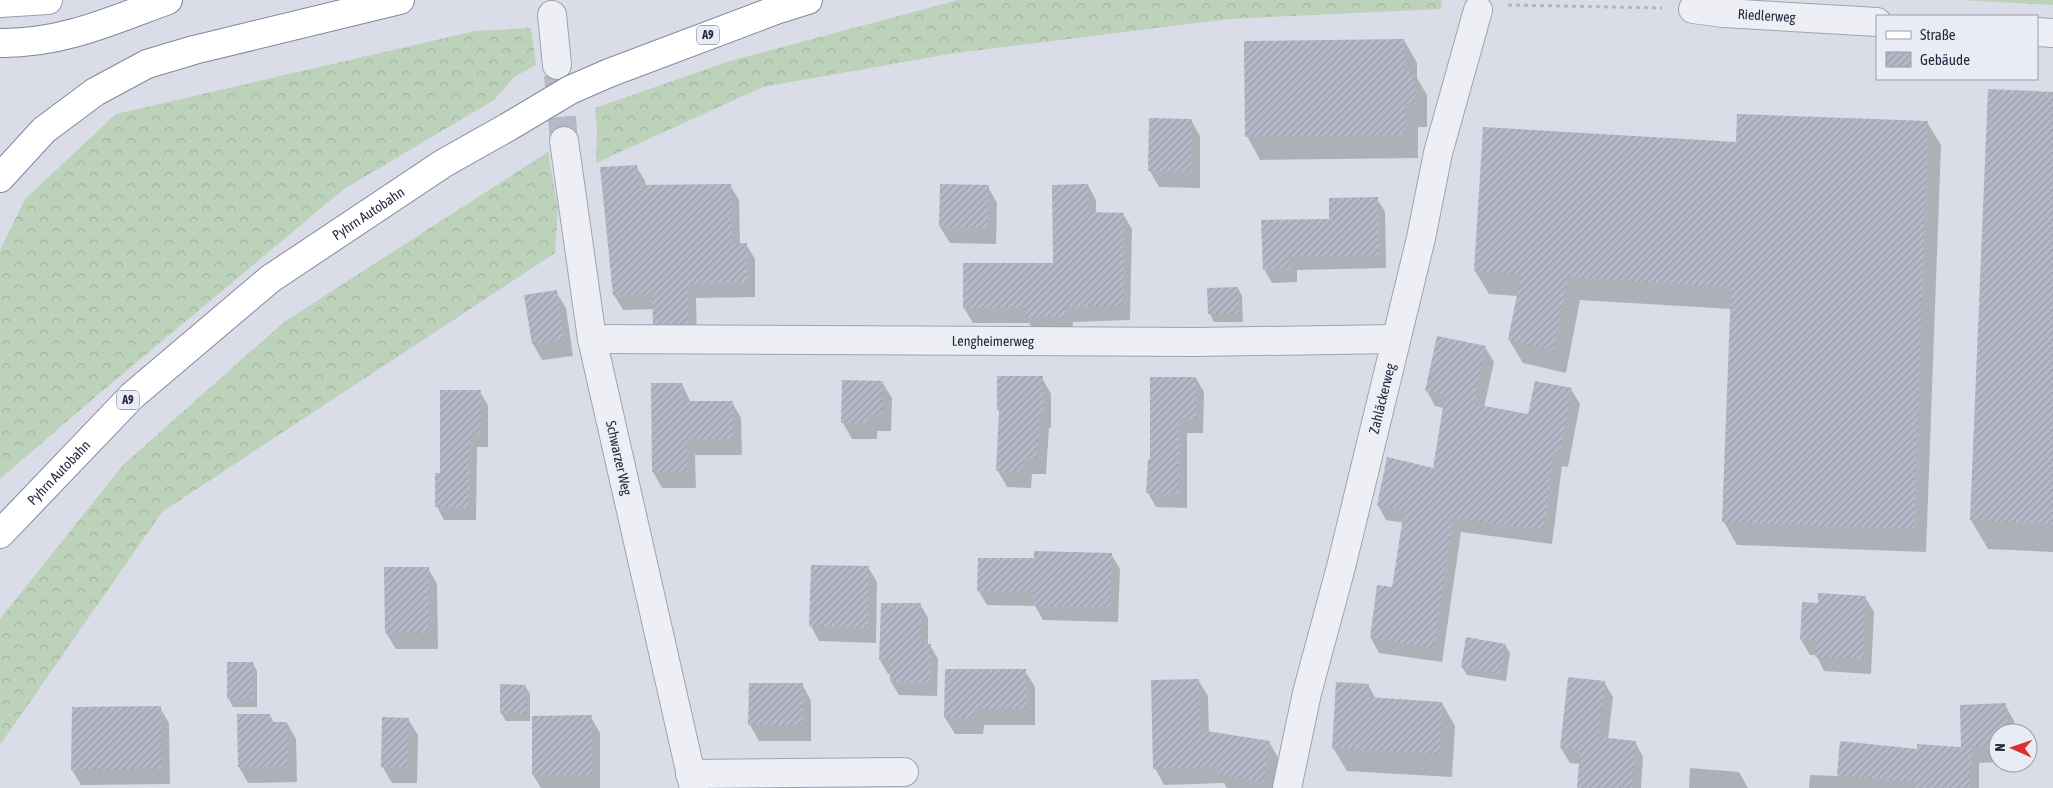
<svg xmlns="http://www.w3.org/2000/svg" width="2053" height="788" viewBox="0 0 2053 788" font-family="'Asap Condensed',sans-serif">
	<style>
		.forest { fill: url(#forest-crowns) }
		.shadow { fill: #0003 }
		.building { fill: url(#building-hatch) }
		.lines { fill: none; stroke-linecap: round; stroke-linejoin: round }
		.street-tunnel { stroke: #b5b9c5; stroke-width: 28; stroke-dasharray: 28 14; stroke-linecap: butt }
		.street-casing { stroke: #9fa3b1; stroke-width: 30 }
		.primary-casing { stroke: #989fb4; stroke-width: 30 }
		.highway-casing { stroke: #80879f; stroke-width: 30 }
		.path { stroke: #b4b8c2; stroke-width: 3; stroke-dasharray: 4 4; stroke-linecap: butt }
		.street { stroke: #edeff5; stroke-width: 28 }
		.primary { stroke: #fff; stroke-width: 28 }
		.highway { stroke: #fff; stroke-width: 28 }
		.highway-bridge-casing { stroke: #80879f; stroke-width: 30; stroke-linecap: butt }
		.highway-bridge { stroke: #fff; stroke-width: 28 }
		.labels { text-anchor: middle; stroke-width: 5; stroke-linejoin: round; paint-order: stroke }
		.shield { fill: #e9ecf5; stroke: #5e6475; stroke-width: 1 }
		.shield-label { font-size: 12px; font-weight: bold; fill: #23293e }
		.street-label { font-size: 14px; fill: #23293e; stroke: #e9ecf5 }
	</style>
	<defs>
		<pattern id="forest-crowns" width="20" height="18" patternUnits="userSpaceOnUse" patternTransform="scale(1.25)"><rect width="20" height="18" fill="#bdd2ba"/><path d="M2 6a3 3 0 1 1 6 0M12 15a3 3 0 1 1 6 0" fill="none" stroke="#a2b4a1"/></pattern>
		<pattern id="building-hatch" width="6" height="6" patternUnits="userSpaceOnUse" patternTransform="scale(1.25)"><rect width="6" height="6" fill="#b4b8c7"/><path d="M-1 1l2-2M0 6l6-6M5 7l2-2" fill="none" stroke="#9a9eac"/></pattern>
	</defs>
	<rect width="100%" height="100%" fill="#dadde7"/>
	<g class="forest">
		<polygon points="958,0 1442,0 1441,9 1229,19 955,53 763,87 596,163 597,130 595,108 730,61"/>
		<polygon points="1961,0 2053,0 2053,5"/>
		<polygon points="531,28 536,65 514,77 494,100 344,189 94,398 0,479 0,250 25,199 116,114 475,31"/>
		<polygon points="548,152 558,209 555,253 162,512 0,745 0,619 123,465 284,322"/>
	</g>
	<g class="shadow">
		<polygon points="1404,40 1417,63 1417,78 1427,95 1427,127 1418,127 1418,158 1260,160 1247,136"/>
		<polygon points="1989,91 2053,93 2053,552 1988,549 1971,520"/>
		<polygon points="1191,120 1200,136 1200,188 1159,187 1150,171"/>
		<polygon points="1927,122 1941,145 1926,552 1737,545 1724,522 1731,309 1580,300 1566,373 1523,363 1509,340 1518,296 1489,294 1475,271 1484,128 1737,143"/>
		<polygon points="636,166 645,181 646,187 730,185 739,200 740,244 746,244 755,259 755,297 696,298 697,339 663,339 654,323 654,309 623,310 614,295 601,168"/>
		<polygon points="1088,185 1096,200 1096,214 1123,214 1132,229 1130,320 1073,322 1072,332 1034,331 1029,323 973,323 964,308 964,264 1055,264"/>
		<polygon points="988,187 997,203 996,244 950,243 940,227"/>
		<polygon points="1377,199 1385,212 1386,268 1297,270 1297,282 1272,283 1264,269 1330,220"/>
		<polygon points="1238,288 1242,296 1243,322 1214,322 1210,314"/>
		<polygon points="556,292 566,308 573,356 542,360 533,344 526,297"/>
		<polygon points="1485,347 1494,362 1484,407 1529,416 1571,389 1580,404 1568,467 1562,466 1552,544 1461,532 1442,662 1379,653 1371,638 1393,589 1404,523 1386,520 1378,505 1434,469 1444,408 1435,406 1427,391"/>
		<polygon points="1042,378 1051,394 1051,428 1049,428 1046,474 1032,474 1031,488 1007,487 998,471 1000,413 998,409"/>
		<polygon points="1196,378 1204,392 1203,433 1187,433 1187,508 1156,507 1148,493 1151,461"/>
		<polygon points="882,382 892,398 891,431 877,431 877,439 852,439 843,423"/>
		<polygon points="652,384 682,384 691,403 732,402 741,418 742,455 695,455 696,488 662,488 653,472"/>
		<polygon points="480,392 488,405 488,447 477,447 476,520 444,520 437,507 442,474"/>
		<polygon points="1111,554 1120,569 1118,622 1043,620 1035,606 987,605 978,590 1035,559"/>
		<polygon points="868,567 877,582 876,643 819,641 811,626"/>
		<polygon points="428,568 437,584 438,649 396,649 386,633"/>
		<polygon points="1865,597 1874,612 1871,674 1824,671 1816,655 1810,655 1801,640 1803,604 1819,604"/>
		<polygon points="882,604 920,604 928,618 928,645 930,645 938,659 937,696 899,695 891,682 891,674 888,674 880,660"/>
		<polygon points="1505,645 1510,653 1506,681 1467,675 1462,667"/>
		<polygon points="253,663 257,671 257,707 233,707 228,698"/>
		<polygon points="1025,671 1035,687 1035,725 984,725 983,734 955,734 945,718"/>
		<polygon points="1198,680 1208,696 1209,733 1269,742 1279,759 1274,788 1227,788 1224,783 1164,785 1155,768"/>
		<polygon points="1604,682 1613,697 1608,739 1635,742 1643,757 1641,788 1578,788 1580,764 1570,763 1561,748"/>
		<polygon points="802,684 811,701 811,741 759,741 750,725"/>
		<polygon points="1368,685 1376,699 1442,703 1455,726 1452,777 1347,771 1333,748"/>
		<polygon points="501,686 525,686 530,694 530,721 506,721 501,713"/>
		<polygon points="2005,705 2014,721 2015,733 1998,733 1998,762 1979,763 1979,788 1809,788 1810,775 1838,776 1841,743 1918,750 1963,749 1962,747"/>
		<polygon points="160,708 169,723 170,784 81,785 72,770"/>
		<polygon points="270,715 274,723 287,723 296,739 297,782 248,783 239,767"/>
		<polygon points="533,717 591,717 600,733 600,788 541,788 533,775"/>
		<polygon points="408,719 418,735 417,783 392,783 382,766"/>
		<polygon points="1690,768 1739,772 1748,788 1689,788"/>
	</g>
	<g class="building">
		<polygon points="1404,39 1404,71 1414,71 1415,104 1405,104 1406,135 1245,137 1244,41"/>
		<polygon points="1988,89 2053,92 2053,524 1970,520"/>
		<polygon points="1737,114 1928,121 1914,529 1722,522 1731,287 1568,277 1553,350 1508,340 1521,274 1474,271 1483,127 1736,142"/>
		<polygon points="1149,118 1192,119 1191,172 1148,171"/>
		<polygon points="637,165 640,185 731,184 732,243 747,243 747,282 688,284 689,324 653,324 652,294 613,295 600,167"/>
		<polygon points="940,184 989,185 987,229 939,227"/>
		<polygon points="1088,184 1089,212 1124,213 1123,306 1065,307 1065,318 1025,317 1025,308 963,308 963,263 1053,263 1052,185"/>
		<polygon points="1378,197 1379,255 1289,257 1290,269 1263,270 1261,220 1329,219 1329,198"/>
		<polygon points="1238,287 1239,314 1208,314 1207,288"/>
		<polygon points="557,290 564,340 532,344 524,295"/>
		<polygon points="1437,336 1486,346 1474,404 1528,414 1535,381 1572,388 1560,453 1554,452 1544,530 1453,518 1434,648 1370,638 1377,585 1392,587 1404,511 1377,505 1387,457 1433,468 1445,395 1425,391"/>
		<polygon points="997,376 1043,376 1043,412 1040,412 1037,459 1023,458 1023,472 996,471 999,410 997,410"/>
		<polygon points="1150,377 1196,377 1196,419 1179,420 1179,494 1146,493 1148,459 1150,459"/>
		<polygon points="842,380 883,381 882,415 868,415 868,423 841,423"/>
		<polygon points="651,383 682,383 682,401 733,401 733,439 687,439 687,472 652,472"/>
		<polygon points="440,390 481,390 481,434 470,434 469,508 435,507 435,473 440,473"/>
		<polygon points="1034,551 1112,553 1110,607 1033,606 1034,592 977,591 978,558 1034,558"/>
		<polygon points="811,565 869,566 868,628 809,626"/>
		<polygon points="384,567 429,567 429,633 385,633"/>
		<polygon points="1818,593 1866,596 1863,659 1815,657 1816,641 1800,640 1802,602 1818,603"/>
		<polygon points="881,603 921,603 921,644 931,644 930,683 890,682 890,660 879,660"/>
		<polygon points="1466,637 1506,644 1501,674 1461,667"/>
		<rect x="227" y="662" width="26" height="37"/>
		<polygon points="945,669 1026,669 1026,709 975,709 974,718 944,718"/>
		<polygon points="1568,677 1605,681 1598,737 1636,741 1632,788 1577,788 1580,750 1560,748"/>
		<polygon points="1199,679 1200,730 1270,741 1264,782 1218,775 1219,767 1153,769 1151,680"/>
		<polygon points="1336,682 1369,684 1368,697 1442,702 1440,754 1332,748"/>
		<polygon points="749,683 803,683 802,725 748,725"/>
		<polygon points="500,684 526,685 526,714 500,713"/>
		<polygon points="2006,703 2007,733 1998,733 1998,746 1961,747 1960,705"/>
		<polygon points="161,706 162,769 71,770 72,707"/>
		<polygon points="237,714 270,714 271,722 287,722 288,766 238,767"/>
		<polygon points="592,715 592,775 532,775 532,716"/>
		<polygon points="382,717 409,718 408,767 381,767"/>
		<polygon points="1840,741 1917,749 1917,744 1972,748 1970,788 1915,788 1915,782 1837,775"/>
	</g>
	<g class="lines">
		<polyline class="street-tunnel" points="558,75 564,141"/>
		<g class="street-casing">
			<g id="street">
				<path id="s1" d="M1693,9l30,4 154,9"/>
				<polyline points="552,15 557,65"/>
				<polyline points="2037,32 2053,33"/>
				<path id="s2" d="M564,141l28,198 102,449"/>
				<path id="s3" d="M592,339l604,3 199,-3"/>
				<polyline points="690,774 904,772"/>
				<path id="s4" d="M1287,788l20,-95 34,-126 80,-329 17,-85 40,-143"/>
			</g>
		</g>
		<g class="primary-casing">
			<polyline id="primary" points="0,3 48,0"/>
		</g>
		<g class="highway-casing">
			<g id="highway">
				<path d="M0,43c61,1 111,-22 168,-43"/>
				<polyline points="609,73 776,10 808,0"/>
				<polyline points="0,178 44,130 95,92 147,64 194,50 400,0"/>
				<path id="s5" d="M0,534l132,-138 138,-117 174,-116 64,-36"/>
			</g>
		</g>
		<polyline class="path" points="1508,5 1662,8"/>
		<use href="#street" class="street"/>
		<use href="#primary" class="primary"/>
		<use href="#highway" class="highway"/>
		<g class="highway-bridge-casing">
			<polyline id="highway-bridge" points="508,127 570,90 609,73"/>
		</g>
		<use href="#highway-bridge" class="highway-bridge"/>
	</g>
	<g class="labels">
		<g class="shield">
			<rect x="697" y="25.5" width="22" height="19" rx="4"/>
			<rect x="117" y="390.5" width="22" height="19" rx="4"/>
		</g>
		<g class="shield-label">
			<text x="708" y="39">A9</text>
			<text x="128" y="404">A9</text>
		</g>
		<g class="street-label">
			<text dy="5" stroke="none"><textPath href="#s1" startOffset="74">Riedlerweg</textPath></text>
			<text dy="5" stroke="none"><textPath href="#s5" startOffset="490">Pyhrn Autobahn</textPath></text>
			<text dy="5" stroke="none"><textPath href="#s3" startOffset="401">Lengheimerweg</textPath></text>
			<text dy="5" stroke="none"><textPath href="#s4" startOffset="401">Zahläckerweg</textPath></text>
			<text dy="5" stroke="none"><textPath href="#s2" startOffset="322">Schwarzer Weg</textPath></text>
			<text dy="5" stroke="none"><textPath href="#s5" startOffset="85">Pyhrn Autobahn</textPath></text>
		</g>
	</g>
	<rect x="1876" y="15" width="162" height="65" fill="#e9ecf5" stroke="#9a9eac"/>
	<rect x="1886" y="31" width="25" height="8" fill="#ffffff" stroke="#9a9eac"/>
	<text x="1920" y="40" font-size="15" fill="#23293e">Straße</text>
	<rect x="1886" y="52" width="25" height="15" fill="url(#building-hatch)" stroke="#9a9eac"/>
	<text x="1920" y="65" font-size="15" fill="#23293e">Gebäude</text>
	<g transform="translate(2013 748) rotate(272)"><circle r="24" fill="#e9ecf5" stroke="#9a9eac"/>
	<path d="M0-4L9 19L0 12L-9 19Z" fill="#dc312f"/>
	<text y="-8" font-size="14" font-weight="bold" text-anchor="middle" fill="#23293e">N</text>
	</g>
</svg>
